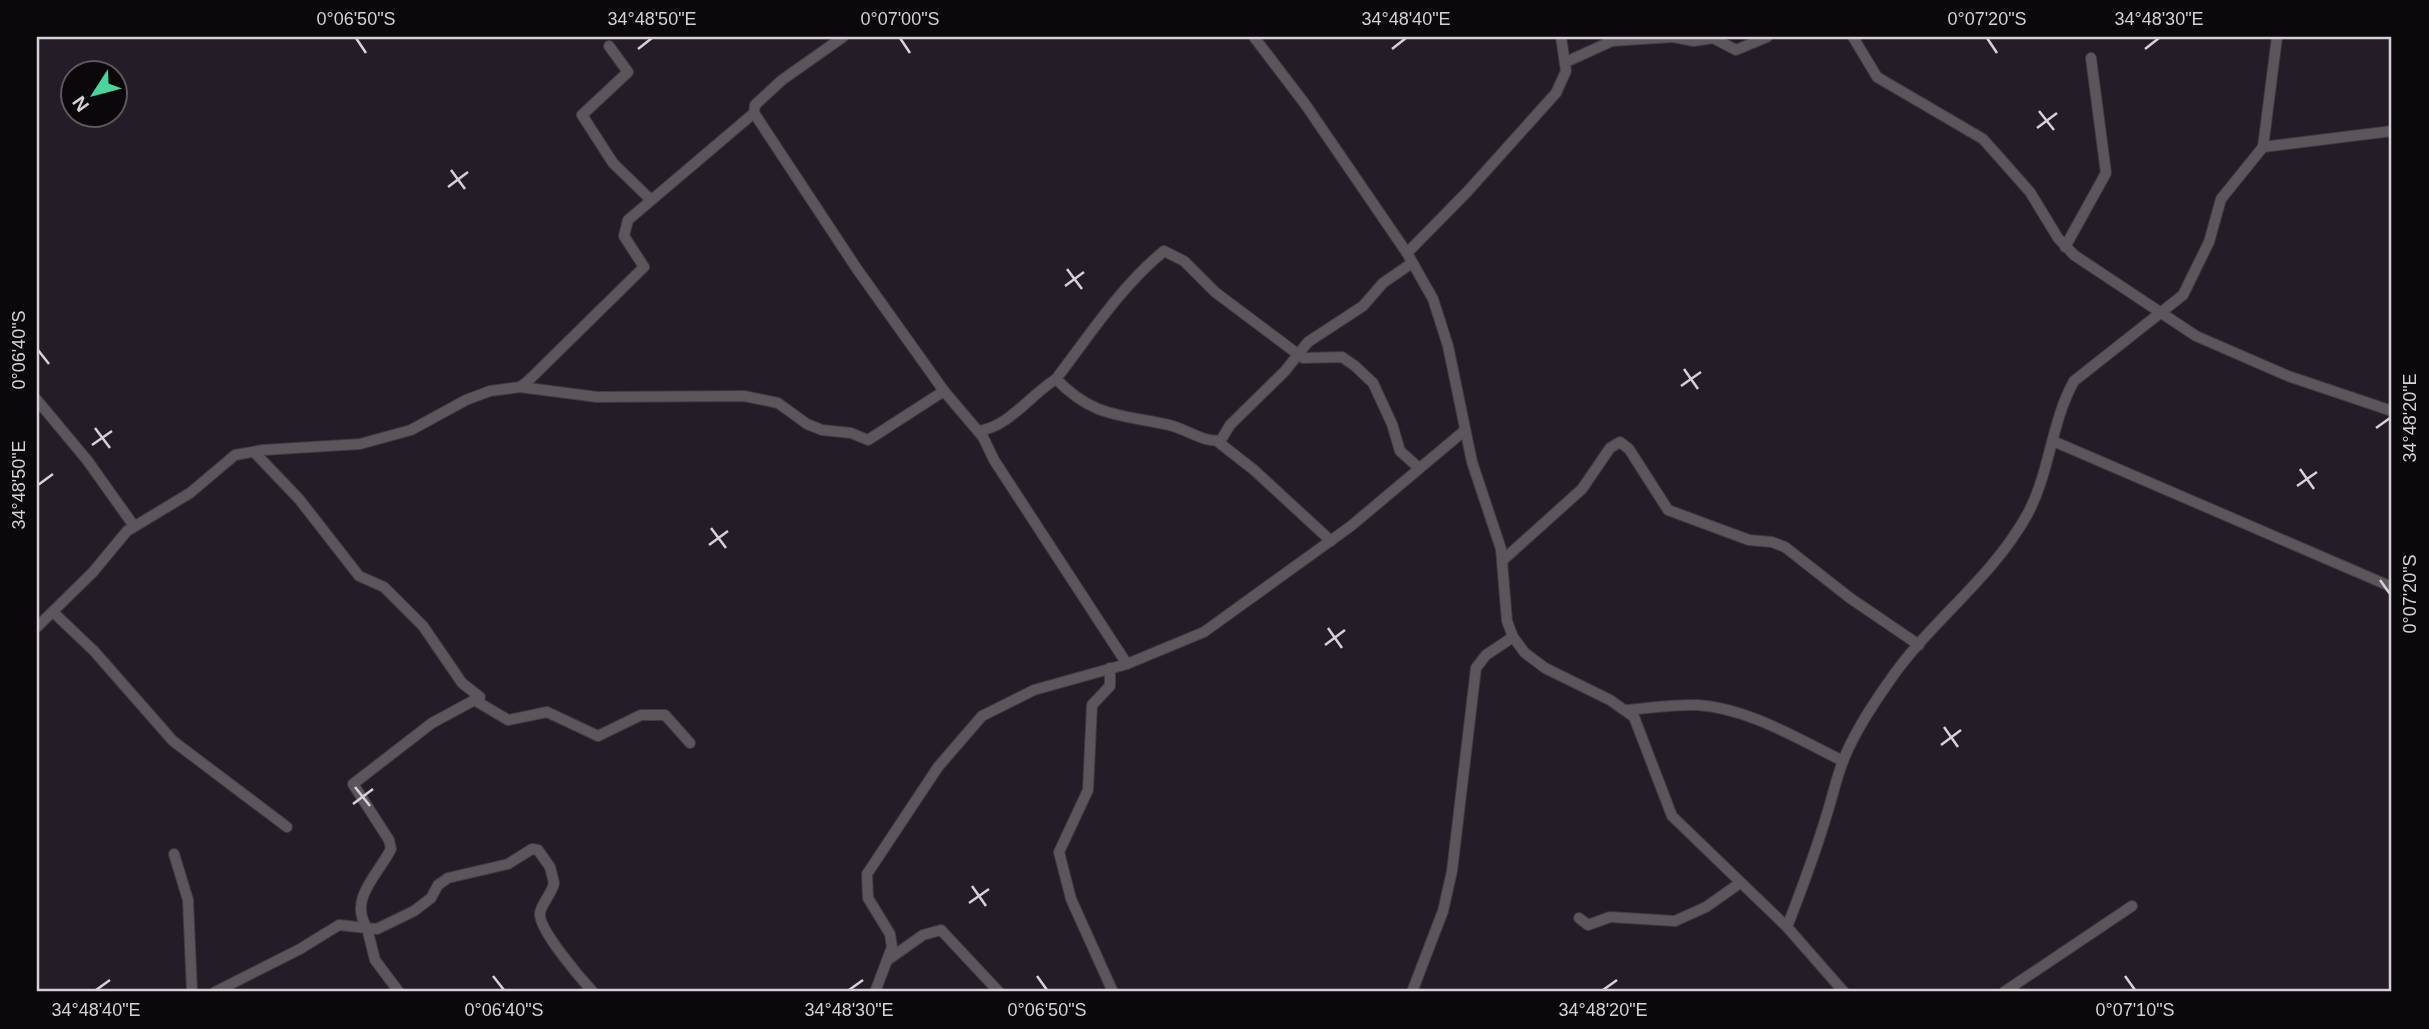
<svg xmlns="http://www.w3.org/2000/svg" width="2429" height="1029" viewBox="0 0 2429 1029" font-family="Arial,sans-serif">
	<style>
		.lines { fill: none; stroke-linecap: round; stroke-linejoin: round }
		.minor-casing { stroke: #403942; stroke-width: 12 }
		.minor { stroke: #5a565b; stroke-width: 10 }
		.ticks { fill: none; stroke: #d6d0d7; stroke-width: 2.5 }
		.neatline { fill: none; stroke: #d6d0d7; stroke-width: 2.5 }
		.ticks-label { font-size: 18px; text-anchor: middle; fill: #d6d0d7 }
	</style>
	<rect width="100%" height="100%" fill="#241c26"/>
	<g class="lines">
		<g class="minor-casing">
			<g id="minor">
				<polyline points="1254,37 1305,104 1407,253 1433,299 1448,346 1472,462 1501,549 1507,621 1513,637 1525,653 1545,668 1610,700 1634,717 1672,816 1787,927 1844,992"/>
				<polyline points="1853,37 1877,77 1983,139 2030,192 2058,238 2074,255 2196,336 2288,376 2392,411"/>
				<polyline points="609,46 628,72 582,115 613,163 650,199"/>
				<polyline points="1566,62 1612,41 1673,37 1694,41 1713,38 1736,50 1767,37"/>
				<polyline points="754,113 857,269 944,391 983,437 994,460 1127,664"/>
				<polyline points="2263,147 2392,131"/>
				<polyline points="2065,247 2106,173 2091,58"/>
				<polyline points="1407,253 1467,192 1556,93 1566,71 1561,37"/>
				<path d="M1056,379c33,-43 65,-93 108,-128l20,10 31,31 88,66 39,-1 13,9 18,17 19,41 8,27 18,16"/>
				<polyline points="520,387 597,397 744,396 778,403 807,424 822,430 851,433 868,440 944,391"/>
				<polyline points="37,400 87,460 134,526"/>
				<path d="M978,431c31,-4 52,-36 78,-52 38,39 64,35 113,46 18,4 34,18 52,15l9,-15 55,-54 23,-29 55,-36 20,-23 29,-20"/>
				<polyline points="1217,441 1254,470 1331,541"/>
				<polyline points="2053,441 2392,587"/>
				<path d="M254,452l45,47 60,77 25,11 39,39 39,57 18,14 -48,26 -79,61 36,56 2,9c-13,26 -43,50 -24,79l10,1 37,-18 17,-13 7,-13 10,-7 60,-14 24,-15 6,1 12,17 4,16c-2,11 -13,21 -14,30 -2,16 41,66 53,79"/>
				<polyline points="1503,560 1582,489 1610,448 1620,442 1629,449 1668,510 1749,540 1772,542 1785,547 1850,598 1919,645"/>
				<polyline points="53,612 94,651 173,741 287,827"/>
				<polyline points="37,627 93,572 127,531 190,493 235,455 263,450 360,444 411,430 466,400 490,391 520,387 528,381 644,267 624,236 628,220 754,113 755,105 782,80 843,37"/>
				<polyline points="1110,668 1110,686 1092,705 1088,790 1059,852 1071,899 1113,992"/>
				<polyline points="476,701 508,720 547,712 598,736 641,715 665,715 690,743"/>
				<path d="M1627,710c23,-2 47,-6 70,-5 51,3 101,34 146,56"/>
				<polyline points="174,854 188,900 192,992"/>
				<polyline points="1579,918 1588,925 1610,917 1675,921 1706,907 1740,883"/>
				<path d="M1787,927c14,-36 28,-73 39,-110 6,-18 10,-38 17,-56 11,-28 28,-54 45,-78 41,-61 102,-102 139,-168 23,-42 24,-93 47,-134l109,-86 26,-53 12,-43 42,-52 14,-110"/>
				<polyline points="889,959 923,935 941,930 999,992"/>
				<polyline points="215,992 300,949 339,925 367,928 375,960 399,992"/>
				<polyline points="875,992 892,947 890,934 868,898 867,874 938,767 982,716 1034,690 1127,664 1204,632 1351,526 1464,431"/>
				<polyline points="1412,992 1443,911 1452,871 1476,668 1486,655 1513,637"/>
				<polyline points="2004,992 2132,906"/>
			</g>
		</g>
		<use href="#minor" class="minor"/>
	</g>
	<path class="ticks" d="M356,38l10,15M900,38l10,15M1987,38l10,15M638,49l14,-11M1392,49l14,-11M2145,49l14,-11M2039,111l15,19M2037,128l20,-15M451,170l14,19M448,187l20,-15M1067,269l15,20M1065,286l19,-14M38,350l11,14M1684,369l14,20M1681,386l20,-14M95,428l15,20M2376,428l14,-10M92,445l20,-14M2300,469l14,20M38,485l15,-11M2297,486l20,-14M711,528l15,20M709,545l19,-14M2380,580l10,14M1328,628l14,20M1325,645l20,-15M1944,727l14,20M1941,745l20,-15M355,787l15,19M353,804l20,-15M972,886l14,20M969,903l20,-14M493,976l11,14M1037,976l10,14M2125,976l10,14M96,990l14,-10M849,990l14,-10M1603,990l14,-10"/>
	<rect width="2429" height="1029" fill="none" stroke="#0b080c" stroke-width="77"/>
	<g transform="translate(94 94) rotate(234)"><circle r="33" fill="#0b080c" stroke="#5c585d" stroke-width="2"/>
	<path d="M0-5L12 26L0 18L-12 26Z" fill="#4bd49b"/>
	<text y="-10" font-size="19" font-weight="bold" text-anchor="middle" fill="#d6d0d7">N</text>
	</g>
	<rect x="38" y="38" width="2352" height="952" class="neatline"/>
	<g class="ticks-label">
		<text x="356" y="25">0°06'50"S</text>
		<text x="652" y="25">34°48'50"E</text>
		<text x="900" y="25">0°07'00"S</text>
		<text x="1406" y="25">34°48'40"E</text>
		<text x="1987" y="25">0°07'20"S</text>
		<text x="2159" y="25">34°48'30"E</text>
		<text transform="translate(19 350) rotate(-90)" y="6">0°06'40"S</text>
		<text transform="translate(2410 418) rotate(-90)" y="6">34°48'20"E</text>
		<text transform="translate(19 485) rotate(-90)" y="6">34°48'50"E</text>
		<text transform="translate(2410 594) rotate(-90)" y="6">0°07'20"S</text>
		<text x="96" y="1016">34°48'40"E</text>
		<text x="504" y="1016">0°06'40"S</text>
		<text x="849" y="1016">34°48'30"E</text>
		<text x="1047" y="1016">0°06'50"S</text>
		<text x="1603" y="1016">34°48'20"E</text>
		<text x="2135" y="1016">0°07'10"S</text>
	</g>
</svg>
